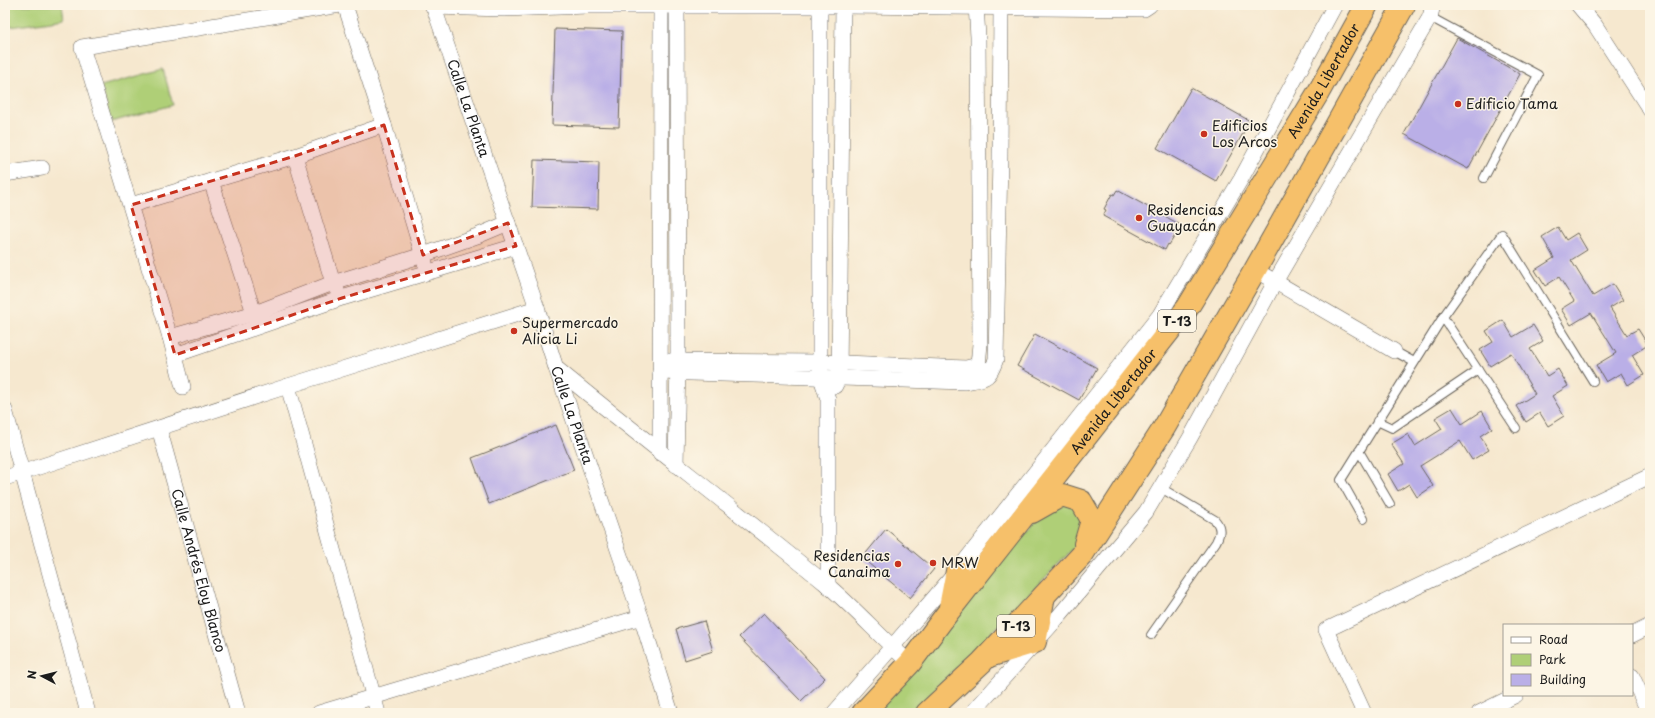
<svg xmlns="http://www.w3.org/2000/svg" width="1655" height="718" viewBox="0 0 1655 718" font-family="'Playpen Sans',sans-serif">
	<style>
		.green { fill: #afcf77; stroke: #66764a }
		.building { fill: #baafe7 }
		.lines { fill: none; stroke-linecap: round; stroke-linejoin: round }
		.service-casing { stroke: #68635b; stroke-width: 10 }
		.minor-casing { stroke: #68635b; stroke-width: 16 }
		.trunk-casing { stroke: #68635b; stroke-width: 24 }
		.service { stroke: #fff; stroke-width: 8 }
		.minor { stroke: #fff; stroke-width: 15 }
		.trunk { stroke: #f6c06b; stroke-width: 22 }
		.marked { fill: #c8321e; fill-opacity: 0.2; stroke: #c8321e; stroke-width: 3; stroke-dasharray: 8 5; stroke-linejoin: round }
		.poi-dot { fill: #c8321e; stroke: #fcf5e5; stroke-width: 1.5 }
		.labels { text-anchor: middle; stroke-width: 3; stroke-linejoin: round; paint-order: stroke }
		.shield { fill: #fcf5e5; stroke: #5f5d58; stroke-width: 1 }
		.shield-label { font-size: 13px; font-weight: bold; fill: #1c1c1c }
		.street-label { font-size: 14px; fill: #1c1c1c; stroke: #fcf5e5 }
		.poi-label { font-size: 14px; fill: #1c1c1c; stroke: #fcf5e5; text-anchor: start }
	</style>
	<rect width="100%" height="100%" fill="#fcf5e5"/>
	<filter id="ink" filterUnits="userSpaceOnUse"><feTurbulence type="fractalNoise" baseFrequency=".025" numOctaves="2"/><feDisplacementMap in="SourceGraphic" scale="8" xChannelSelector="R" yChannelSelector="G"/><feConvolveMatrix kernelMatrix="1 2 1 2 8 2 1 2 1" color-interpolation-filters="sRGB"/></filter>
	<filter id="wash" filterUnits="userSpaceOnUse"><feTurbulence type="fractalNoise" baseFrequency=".012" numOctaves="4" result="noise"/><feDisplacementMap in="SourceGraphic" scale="16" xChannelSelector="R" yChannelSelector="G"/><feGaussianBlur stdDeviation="0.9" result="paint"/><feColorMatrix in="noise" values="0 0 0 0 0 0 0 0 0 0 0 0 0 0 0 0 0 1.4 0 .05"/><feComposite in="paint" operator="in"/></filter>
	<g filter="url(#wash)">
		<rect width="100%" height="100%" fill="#f6e8cf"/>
		<g class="green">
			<polygon points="5,5 62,5 64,19 5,28"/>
			<polygon points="163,69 173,105 111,122 101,86"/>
			<polygon points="1082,491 1085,537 912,713 873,713 1053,501"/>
		</g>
		<g id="blocks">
			<g class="building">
				<polygon points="555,29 622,31 619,127 552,125"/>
				<polygon points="1457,38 1520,74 1468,169 1404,134"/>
				<polygon points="1191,88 1250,121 1216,181 1157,148"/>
				<polygon points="534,160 599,162 598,209 532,207"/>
				<polygon points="1117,190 1179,224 1176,230 1178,231 1169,245 1168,244 1165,250 1103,216 1106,210 1104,209 1112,194 1114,195"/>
				<polygon points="1558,227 1566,240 1577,233 1587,250 1571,260 1593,296 1613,284 1623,300 1610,308 1627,335 1638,329 1648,345 1632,355 1644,375 1628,385 1621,373 1606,382 1596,365 1616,353 1591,313 1571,325 1561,309 1574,301 1559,277 1545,286 1535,270 1554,258 1542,237"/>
				<polygon points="1503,320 1513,337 1533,325 1543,341 1530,349 1547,376 1558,369 1568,386 1552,396 1564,416 1548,426 1540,413 1526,422 1516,406 1535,394 1511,353 1490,366 1480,350 1493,342 1486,331"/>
				<polygon points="1035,334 1097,368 1079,400 1017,366"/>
				<polygon points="1452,408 1462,424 1482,411 1492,428 1480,436 1489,450 1472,460 1460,441 1420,466 1433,486 1417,497 1409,484 1398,491 1388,474 1404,464 1391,444 1408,434 1415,446 1442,429 1435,418"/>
				<polygon points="556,425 574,470 489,504 472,458"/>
				<polygon points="886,529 934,569 910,598 862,558"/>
				<polygon points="764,613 825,678 801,701 739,637"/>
				<polygon points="704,621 713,651 685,660 676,629"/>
			</g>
		</g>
	</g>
	<g filter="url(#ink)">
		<use href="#blocks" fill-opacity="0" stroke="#68635b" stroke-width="1"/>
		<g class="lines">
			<g class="service-casing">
				<g id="service">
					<polyline points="1430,17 1538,75 1484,178"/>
					<polyline points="1443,317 1516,428"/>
					<polyline points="1394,351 1414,362"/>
					<polyline points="1377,421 1392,428 1478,370"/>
					<polyline points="1359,451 1390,504"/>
					<polyline points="1363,519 1341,480 1443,317 1502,234 1593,381"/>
					<path d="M1151,635l65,-93c4,-8 6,-14 -1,-22l-54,-32"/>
				</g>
			</g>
			<g class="minor-casing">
				<g id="minor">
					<polyline points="345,5 384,125 425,263"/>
					<path id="s1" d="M433,5l104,303 19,60 85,249 30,96"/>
					<polyline points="820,5 820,362 821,378 828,399 828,586"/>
					<polyline points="976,5 978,37 980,344 978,365"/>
					<polyline points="1578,5 1595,25 1650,110"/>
					<polyline points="433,7 504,9 588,6 843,6 1144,9 1150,5"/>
					<polyline points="295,156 333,283 337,290"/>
					<polyline points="5,174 42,168"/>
					<polyline points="211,181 257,322"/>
					<polyline points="131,205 295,156 384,125"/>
					<polyline points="1255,270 1394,351"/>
					<polyline points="170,337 255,313 333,283 423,255 477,236 508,223"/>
					<polyline points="175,355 342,298 516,246"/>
					<polyline points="667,361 820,362 966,368 978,365 985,370"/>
					<path d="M556,368c89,73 181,143 270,216 30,25 55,54 84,79"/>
					<path d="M660,372l305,10c21,-4 24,-2 31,-23l4,-201 1,-153"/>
					<polyline points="288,386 378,713"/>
					<polyline points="835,386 839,377 843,5"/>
					<polyline points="183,387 170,337 82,47 340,5"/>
					<polyline points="5,410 88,713"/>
					<path id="s2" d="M159,428l79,285"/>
					<polyline points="660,453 661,5"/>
					<polyline points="676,465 678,361 677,5"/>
					<polyline points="5,478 288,386 537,308"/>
					<polyline points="1632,635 1650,626"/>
					<polyline points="1632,676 1649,713"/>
					<polyline points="319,713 641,617"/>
					<polyline points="834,713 892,647 957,571 1159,316 1241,179 1335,5"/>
					<polyline points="972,713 1053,623 1146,512 1190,438 1275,282 1430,17 1433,5"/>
					<polyline points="1364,713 1326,630 1650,476"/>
					<polyline points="1479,713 1516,695"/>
				</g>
			</g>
			<g class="trunk-casing">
				<g id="trunk">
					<polyline points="1032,512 1062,495 1081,501 1092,520 1085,544"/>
					<polyline points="950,607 957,571"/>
					<polyline points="989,656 1035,642 1044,596"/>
					<path id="s3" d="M863,713l47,-50 39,-52 239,-304 130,-214 49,-88"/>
					<polyline points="927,713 982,662 1082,555 1164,428 1255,270 1404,5"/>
				</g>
			</g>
			<use href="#service" class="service"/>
			<use href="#minor" class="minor"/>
			<use href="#trunk" class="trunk"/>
		</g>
	</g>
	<path class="marked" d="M384,125l39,130 85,-32 8,23 -174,52 -167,57 -44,-150 164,-49z"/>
	<g class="poi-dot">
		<circle cx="1458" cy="104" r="4"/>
		<circle cx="1204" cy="134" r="4"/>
		<circle cx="1139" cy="218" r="4"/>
		<circle cx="514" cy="331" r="4"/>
		<circle cx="933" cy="563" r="4"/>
		<circle cx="898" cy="564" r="4"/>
	</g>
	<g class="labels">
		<g class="shield">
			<rect x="1158" y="310" width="38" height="22" rx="3"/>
			<rect x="997" y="615" width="38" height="22" rx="3"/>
		</g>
		<g class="shield-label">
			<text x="1177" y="326">T-13</text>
			<text x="1016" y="631">T-13</text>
		</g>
		<g class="street-label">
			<text dy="5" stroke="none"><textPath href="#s3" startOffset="784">Avenida Libertador</textPath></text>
			<text dy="5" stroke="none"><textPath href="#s1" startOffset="109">Calle La Planta</textPath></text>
			<text dy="5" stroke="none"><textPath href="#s3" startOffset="400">Avenida Libertador</textPath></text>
			<text dy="5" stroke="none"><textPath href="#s1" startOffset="433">Calle La Planta</textPath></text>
			<text dy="5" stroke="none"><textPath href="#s2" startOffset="148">Calle Andrés Eloy Blanco</textPath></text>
		</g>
		<g class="poi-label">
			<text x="1466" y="109">Edificio Tama</text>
			<text x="1212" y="131">Edificios<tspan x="1212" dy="16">Los Arcos</tspan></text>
			<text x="1147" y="215">Residencias<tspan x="1147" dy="16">Guayacán</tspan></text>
			<text x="522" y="328">Supermercado<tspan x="522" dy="16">Alicia Li</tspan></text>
			<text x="890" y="561" text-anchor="end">Residencias<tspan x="890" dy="16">Canaima</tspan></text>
			<text x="941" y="568">MRW</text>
		</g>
	</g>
	<rect width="1655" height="718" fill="none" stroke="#fcf5e5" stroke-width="20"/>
	<rect x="1503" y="624" width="130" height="72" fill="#fcf5e5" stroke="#a29e95"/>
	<rect x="1511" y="637" width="20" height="6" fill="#ffffff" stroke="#a29e95"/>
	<text x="1539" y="644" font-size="12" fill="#1c1c1c">Road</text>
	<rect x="1511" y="654" width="20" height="12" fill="#afcf77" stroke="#a29e95"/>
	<text x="1539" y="664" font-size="12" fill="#1c1c1c">Park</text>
	<rect x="1511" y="674" width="20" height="12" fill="#baafe7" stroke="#a29e95"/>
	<text x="1539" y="684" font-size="12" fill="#1c1c1c">Building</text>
	<g transform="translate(42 676) rotate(277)" stroke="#fcf5e5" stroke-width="3" paint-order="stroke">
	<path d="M0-3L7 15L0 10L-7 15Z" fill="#1c1c1c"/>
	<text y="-6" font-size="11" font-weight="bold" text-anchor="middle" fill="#1c1c1c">N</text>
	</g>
</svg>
